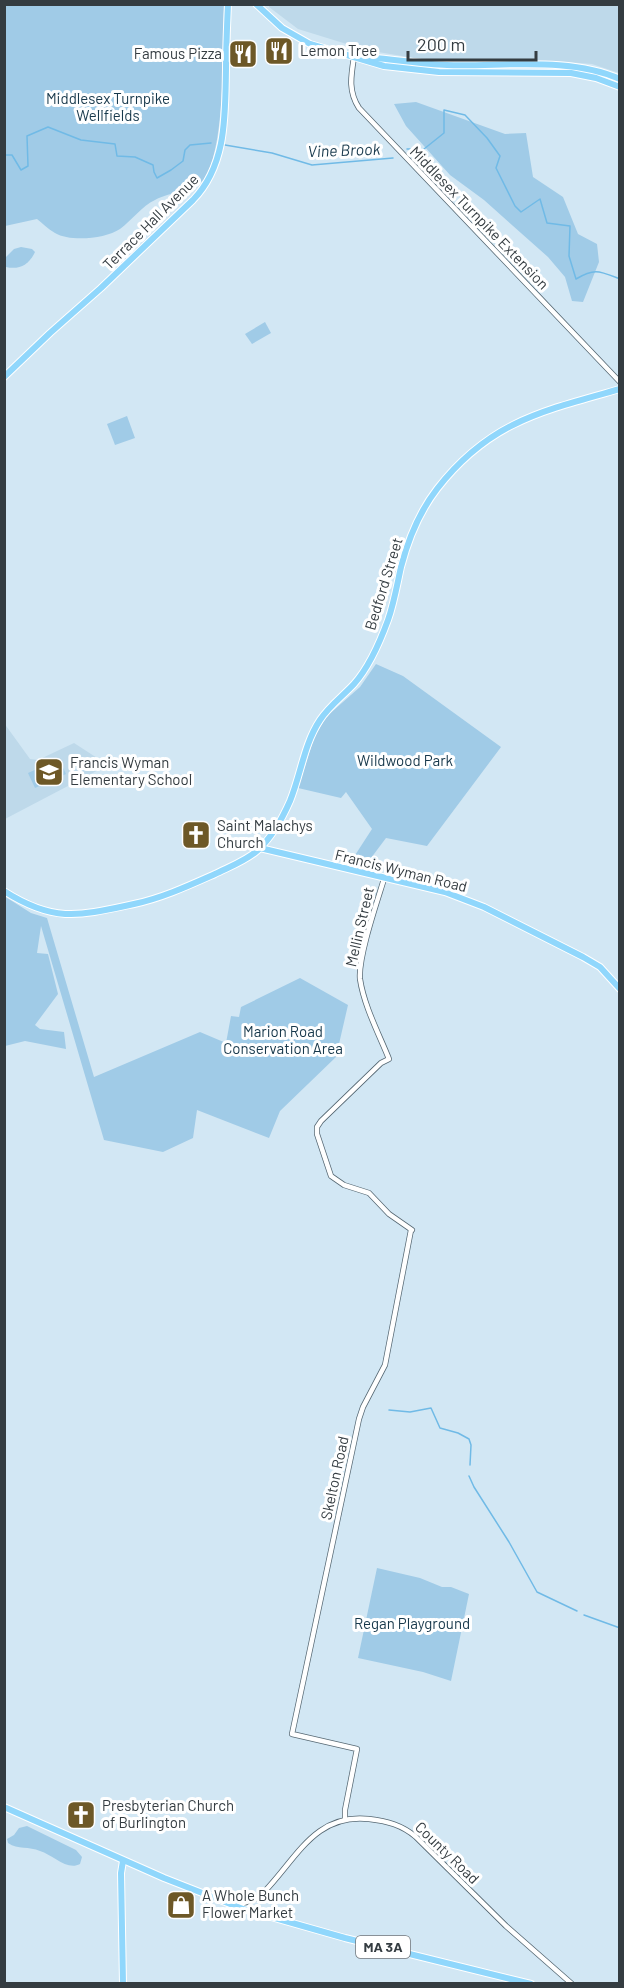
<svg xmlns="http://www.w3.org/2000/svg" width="624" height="1988" viewBox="0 0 624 1988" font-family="Barlow,sans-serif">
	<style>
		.built { fill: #bed9ea }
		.green { fill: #a0cbe7 }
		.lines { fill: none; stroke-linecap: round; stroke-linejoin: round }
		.stream { stroke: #70bae6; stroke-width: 1.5 }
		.minor-casing { stroke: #566873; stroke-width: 6 }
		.major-casing { stroke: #fff; stroke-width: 8 }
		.minor { stroke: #fff; stroke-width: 4.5 }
		.major { stroke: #90d7fc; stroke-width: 6 }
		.labels { text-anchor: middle; stroke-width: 6; stroke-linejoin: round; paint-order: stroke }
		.shield { fill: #fff; stroke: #71767a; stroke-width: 1.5 }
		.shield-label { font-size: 14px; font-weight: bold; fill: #343c41 }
		.poi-label { font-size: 15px; fill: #343c41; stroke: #fff; text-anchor: start }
		.park-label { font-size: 15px; fill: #17384b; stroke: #fff }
		.street-label { font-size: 15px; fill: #343c41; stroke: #fff }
		.water-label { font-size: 16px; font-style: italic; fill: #17384b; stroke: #fff }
	</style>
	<rect width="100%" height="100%" fill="#d2e7f4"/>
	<g class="built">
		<polygon points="269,4 619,5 619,73 592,64 553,61 441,60 414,58 366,50 298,29 269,7"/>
		<polygon points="4,723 30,759 38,760 74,743 108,765 5,819"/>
	</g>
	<g class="green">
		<path d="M4,5h220c-2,47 2,129 -17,170 -7,15 -38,17 -52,25 -13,6 -23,20 -35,29 -15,10 -50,13 -65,4 -7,-4 -13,-10 -18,-14l-32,7z"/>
		<polygon points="416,102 505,134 526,133 533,177 563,197 578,234 597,244 599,262 583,302 572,301 565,277 548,257 484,200 450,175 406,126 394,104"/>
		<path d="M21,247l11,2 3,3c-6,13 -16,18 -29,15v-10l8,-8z"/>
		<polygon points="265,322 271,333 252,344 245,334"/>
		<polygon points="127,416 135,438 115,445 107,424"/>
		<polygon points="376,664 403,676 501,747 427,846 386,838 362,870 348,866 372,829 346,792 341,798 298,788 314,738 326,717 360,687"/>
		<polygon points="59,759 66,774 35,788 28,773"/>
		<polygon points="4,896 31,913 47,918 94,1077 200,1032 226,1043 231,1016 239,1017 241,1007 300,978 348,1005 336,1057 280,1111 269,1138 197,1110 193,1138 163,1152 104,1140 41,926 37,953 48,954 58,994 35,1025 40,1029 64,1032 66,1049 25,1041 5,1046"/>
		<polygon points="377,1568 420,1578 442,1587 451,1587 469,1594 451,1681 423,1672 358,1658"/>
		<path d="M27,1826l49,24 6,7 -2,7c-13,7 -27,-9 -40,-13 -11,-5 -22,-1 -32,-8l-1,-4 7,-4 5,-7z"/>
	</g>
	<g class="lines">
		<g class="stream">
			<polyline points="225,145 272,153 312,165 393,158"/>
			<path d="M407,149h17l20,-16v-23l21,5 22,23 13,18 -4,12 19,38 6,6 19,-13 7,24 23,3 -1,30 7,23c19,-11 23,-8 44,0"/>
			<polyline points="4,155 12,155 21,170 28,166 27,136 48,127 81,140 115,144 117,156 135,157 153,165 154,172 157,178 171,170 183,161 185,150 190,145 211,143"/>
			<polyline points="389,1410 410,1412 431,1408 440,1428 458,1433 469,1439 471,1445 470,1465"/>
			<polyline points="469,1476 474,1487 509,1542 537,1592 577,1611"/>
			<polyline points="584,1615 620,1628"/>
		</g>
		<g class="minor-casing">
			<g id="minor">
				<path d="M354,57c-3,19 -6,34 5,51l261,274"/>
				<path d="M384,879c-7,23 -26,78 -24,100 4,27 19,55 29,80l-8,4 -60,58 -4,6v7l14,42 13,9 25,8 20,21 23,16"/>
				<polyline points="345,1819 345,1810 357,1749 292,1734 359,1419 363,1407 385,1365 411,1230"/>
				<path d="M236,1906l19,-7 9,-7c33,-34 51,-79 105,-73 18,2 33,6 47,18l90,89 66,58"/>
			</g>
		</g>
		<g class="major-casing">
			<g id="major">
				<polyline points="256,4 282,28 310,44 384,66 439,72 571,73 596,78 620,87"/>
				<path d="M360,57c29,1 58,7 87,8 54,2 122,-9 173,14"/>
				<path d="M4,377l46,-44 51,-45 92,-88c34,-35 32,-85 33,-131 0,-21 1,-43 2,-65"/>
				<polyline points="260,848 445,892 484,907 583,957 600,967 620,989"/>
				<path d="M4,891c50,32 75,25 130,13 28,-6 54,-18 81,-30 14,-7 31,-13 43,-24 14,-13 25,-33 32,-49 11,-27 14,-57 30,-81 9,-14 23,-24 34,-36 16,-18 26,-42 34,-64 6,-17 9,-35 13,-53 7,-27 19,-56 36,-78 52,-67 105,-78 183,-100"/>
				<polyline points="4,1807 164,1878 243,1909 345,1938 531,1984"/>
				<polyline points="123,1861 121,1873 123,1984"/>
			</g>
		</g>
		<use href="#minor" class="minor"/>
		<use href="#major" class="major"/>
	</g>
	<defs>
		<g id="restaurant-square" transform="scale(1.5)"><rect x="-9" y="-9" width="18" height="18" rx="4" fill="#6d5827" stroke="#fff"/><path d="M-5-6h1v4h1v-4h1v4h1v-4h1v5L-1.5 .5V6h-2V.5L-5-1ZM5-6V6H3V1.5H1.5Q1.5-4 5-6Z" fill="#fff"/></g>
		<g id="school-square" transform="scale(1.5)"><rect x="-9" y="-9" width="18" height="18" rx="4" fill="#6d5827" stroke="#fff"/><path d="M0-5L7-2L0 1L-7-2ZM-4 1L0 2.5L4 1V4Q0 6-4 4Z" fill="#fff"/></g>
		<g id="church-square" transform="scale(1.5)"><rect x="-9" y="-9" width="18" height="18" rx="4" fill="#6d5827" stroke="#fff"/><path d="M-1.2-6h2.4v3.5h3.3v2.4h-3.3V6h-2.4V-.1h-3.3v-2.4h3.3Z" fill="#fff"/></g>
		<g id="shop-square" transform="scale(1.5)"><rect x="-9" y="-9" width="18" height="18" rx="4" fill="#6d5827" stroke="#fff"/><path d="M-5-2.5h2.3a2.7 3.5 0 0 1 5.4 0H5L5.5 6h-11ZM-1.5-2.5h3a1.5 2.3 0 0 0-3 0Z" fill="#fff"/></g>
	</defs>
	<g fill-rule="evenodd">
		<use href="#restaurant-square" x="279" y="51"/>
		<use href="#restaurant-square" x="243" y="54"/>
		<use href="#school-square" x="49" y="772"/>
		<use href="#church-square" x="196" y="835"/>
		<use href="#church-square" x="81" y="1815"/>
		<use href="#shop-square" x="181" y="1905"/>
	</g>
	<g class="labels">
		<rect class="shield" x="356" y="1936" width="54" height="22" rx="4.5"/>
		<g class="shield-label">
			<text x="383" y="1952">MA 3A</text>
		</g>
		<g class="poi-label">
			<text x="300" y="56">Lemon Tree</text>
			<text x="222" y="59" text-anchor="end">Famous Pizza</text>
			<text x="70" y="768">Francis Wyman<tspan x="70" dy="17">Elementary School</tspan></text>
			<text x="217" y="831">Saint Malachys<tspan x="217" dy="17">Church</tspan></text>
			<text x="102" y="1811">Presbyterian Church<tspan x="102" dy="17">of Burlington</tspan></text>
			<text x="202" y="1901">A Whole Bunch<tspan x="202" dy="17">Flower Market</tspan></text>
		</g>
		<g class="park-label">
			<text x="108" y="104">Middlesex Turnpike<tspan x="108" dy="17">Wellfields</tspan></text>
			<text x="405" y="766">Wildwood Park</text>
			<text x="283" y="1037">Marion Road<tspan x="283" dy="17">Conservation Area</tspan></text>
			<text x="412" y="1629">Regan Playground</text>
		</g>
		<g class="street-label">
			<text transform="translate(479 218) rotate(46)" y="5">Middlesex Turnpike Extension</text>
			<text transform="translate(151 222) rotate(-45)" y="5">Terrace Hall Avenue</text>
			<text transform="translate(384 584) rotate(-73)" y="5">Bedford Street</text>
			<text transform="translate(401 871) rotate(14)" y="5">Francis Wyman Road</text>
			<text transform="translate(360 927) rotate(-77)" y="5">Mellin Street</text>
			<text transform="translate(335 1478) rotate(-78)" y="5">Skelton Road</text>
			<text transform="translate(447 1853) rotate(44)" y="5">County Road</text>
		</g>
		<g class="water-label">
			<text transform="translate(344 150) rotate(-2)" y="6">Vine Brook</text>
		</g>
	</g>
	<rect width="624" height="1988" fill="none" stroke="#343c41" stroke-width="12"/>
	<path d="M408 51v9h128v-9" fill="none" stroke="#343c41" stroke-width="3"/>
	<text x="417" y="51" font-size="18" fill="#343c41" stroke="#ffffff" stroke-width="4.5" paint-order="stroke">200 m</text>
</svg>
